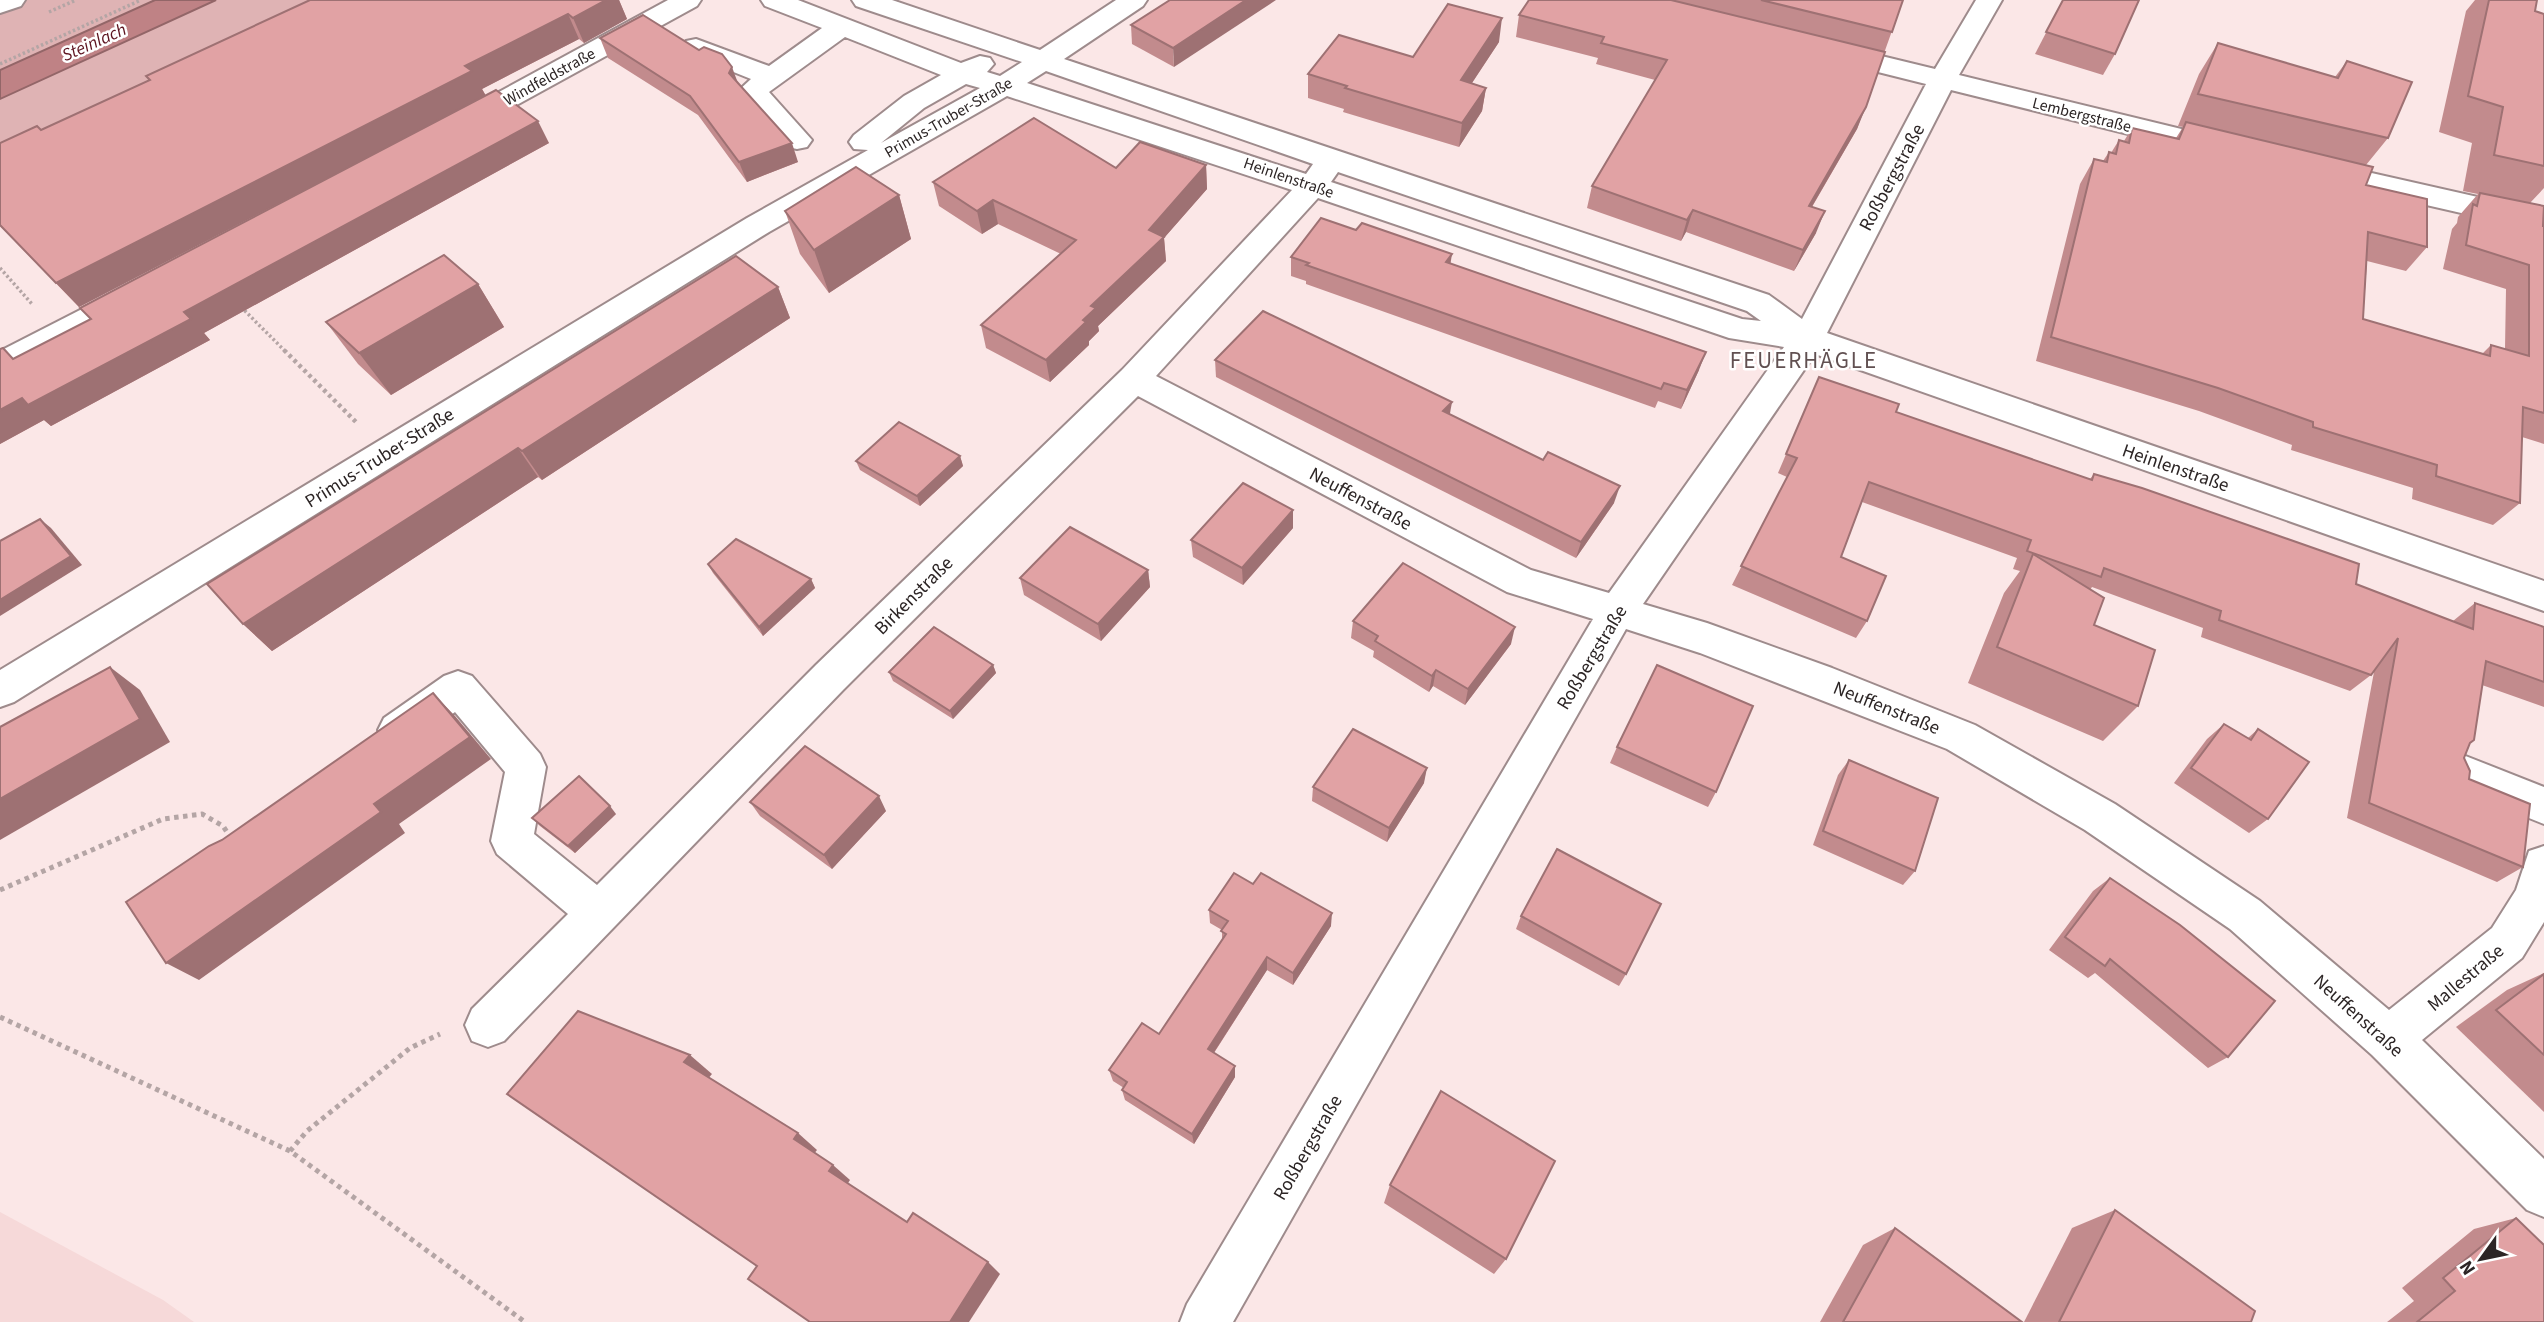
<svg xmlns="http://www.w3.org/2000/svg" width="2544" height="1322" viewBox="0 0 2544 1322" font-family="'Source Sans 3',sans-serif">
	<style>
		.built { fill: #f6d9d9 }
		.green { fill: #dfb3b4 }
		.water { fill: #bf8285; stroke: #936668; stroke-width: 2 }
		.lines { fill: none; stroke-linecap: round; stroke-linejoin: round }
		.minor-casing { stroke: #9e8b8c; stroke-width: 4 }
		.path-far2 { stroke: #b4a5a5; stroke-width: 3.5; stroke-dasharray: 2.5 2.5; stroke-linecap: butt }
		.path-far1 { stroke: #b4a5a5; stroke-width: 4.5; stroke-dasharray: 3.5 3.5; stroke-linecap: butt }
		.path { stroke: #b4a5a5; stroke-width: 5; stroke-dasharray: 4.5 4.5; stroke-linecap: butt }
		.minor { fill: #fff; fill-rule: evenodd }
		.wall { fill: #c28b8d }
		.shaded-wall { fill: #9e7173 }
		.building { fill: #e1a2a4; stroke: #9e7173; stroke-width: 2 }
		.labels { text-anchor: middle; stroke-width: 5; stroke-linejoin: round; paint-order: stroke }
		.far-street-label { font-size: 16px; fill: #2c2525; stroke: #fff }
		.far-water-label { font-size: 18px; font-style: italic; fill: #5d131f; stroke: #fff }
		.street-label { font-size: 19px; fill: #2c2525; stroke: #fff }
		.quarter-label { font-size: 23px; letter-spacing: 2px; fill: #615051; stroke: #fff }
	</style>
	<rect width="100%" height="100%" fill="#fbe7e7"/>
	<polygon class="built" points="0,1212 163,1300 194,1322 0,1322"/>
	<polygon class="green" points="12,0 334,0 0,157 0,5"/>
	<polygon class="water" points="155,0 216,0 0,99 0,70"/>
	<g class="lines">
		<g class="minor-casing">
			<g id="minor">
				<polygon points="0,0 25,0 21,6 0,13"/>
				<polygon points="668,0 701,0 697,6 471,130 461,133 451,130 447,124 451,118"/>
				<path d="M761,0h37l163,63 19,-7 10,2 4,6 -7,8 13,4 22,-14 -166,-56 -4,-6h40l148,50 76,-50h31l-4,6 -79,53 705,236 33,24 124,-235 -104,-26 -4,-6 4,-6 10,-2 103,25 41,-69h26l-43,75 280,68 5,7 -5,7 -10,2 -278,-69 -124,243 717,248v30l-729,-257 -172,250 64,19 125,45 143,57 140,79 145,97 129,109 103,-82 24,-38 13,-39 15,-5v76l-22,36 -100,82 122,119v58l-17,-7 -155,-155 -142,-126 -145,-99 -138,-81 -247,-96 -74,-24 -393,693h-53l7,-18 406,-685 -86,-27 -369,-196 -294,293 -340,352 -16,6 -16,-6 -7,-16 7,-16 96,-95 -71,-60 -6,-13 14,-69 -50,-60c-22,16 -44,40 -71,30l-6,-12 6,-12 60,-42 14,-5 14,5 68,78 6,13 -12,67 63,51 219,-220 306,-295 170,-180 -285,-94 -238,136 -755,470 -14,5v-37l747,-452 121,-68 -14,-1 -5,-7 5,-7 50,-39 37,-21 -96,-38 -76,55 43,48 -5,7 -10,2 -10,-2 -49,-56 13,-12 -65,-26 -4,-6 4,-6 10,-2 73,27 53,-38 -57,-22zM1046,71l267,93 -7,10 -279,-91zM966,84l14,4 -99,55 43,-35zM1338,172l409,139 14,10 -19,-2 -411,-137zM1318,198l411,140 55,9 -175,246 -78,-23 -375,-194z"/>
				<polygon points="2314,160 2544,212 2544,232 2304,177 2299,170 2304,163"/>
				<polygon points="138,283 149,286 154,294 149,302 12,374 0,378 0,351 127,286"/>
				<polygon points="2463,755 2544,787 2544,824 2449,786 2443,773 2449,760"/>
			</g>
		</g>
		<g class="path-far2">
			<polyline points="49,12 76,0"/>
			<polyline points="0,64 141,0"/>
			<polyline points="0,268 32,304"/>
			<polyline points="241,307 285,351"/>
		</g>
		<polyline class="path-far1" points="284,350 356,422"/>
		<g class="path">
			<polyline points="0,890 163,819 202,814 223,826 232,840"/>
			<polyline points="0,1017 290,1151 525,1322"/>
			<polyline points="290,1151 307,1131 410,1048 440,1034"/>
		</g>
		<use href="#minor" class="minor"/>
	</g>
	<g class="wall">
		<polygon points="310,0 619,0 627,19 584,43 579,39 482,89 486,96 549,143 204,333 210,340 51,426 44,420 0,444 0,349 3,348 14,359 91,319 360,161 79,307 0,226 41,130 149,80 146,76"/>
		<polygon points="1170,0 1174,67 1132,44 1131,25"/>
		<polygon points="1529,0 1903,0 1857,129 1812,207 1816,233 1794,271 1686,232 1681,241 1587,208 1592,186 1655,80 1596,64 1598,58 1516,37 1519,15"/>
		<polygon points="2063,0 2115,54 2103,75 2035,54"/>
		<polygon points="2475,0 2537,0 2535,11 2544,14 2544,188 2530,203 2544,226 2544,444 2522,437 2520,503 2493,525 2412,499 2413,488 2291,450 2292,445 2199,411 2036,361 2080,184 2094,159 2103,161 2109,152 2111,153 2119,140 2124,141 2132,128 2176,138 2183,127 2178,126 2199,74 2218,43 2335,77 2347,61 2388,138 2366,165 2366,185 2427,247 2406,271 2367,261 2363,319 2482,354 2491,345 2505,349 2506,289 2443,269 2452,229 2457,223 2458,217 2478,194 2463,191 2472,143 2439,132 2466,11"/>
		<polygon points="600,38 738,84 798,162 747,182 698,115 608,58"/>
		<polygon points="1499,42 1472,83 1486,88 1482,111 1459,147 1343,112 1344,109 1308,98 1308,74"/>
		<polygon points="1206,165 1207,189 1164,238 1166,261 1098,326 1099,331 1089,341 1089,345 1050,382 986,348 981,325 1061,254 998,224 982,234 939,206 933,182 1116,168"/>
		<polygon points="899,195 911,239 829,293 800,254 785,211"/>
		<polygon points="1356,230 1451,264 1699,370 1681,409 1658,401 1655,408 1306,284 1306,281 1291,276 1291,257"/>
		<polygon points="478,284 504,327 391,395 358,364 326,322"/>
		<polygon points="778,287 790,318 542,480 538,477 272,651 243,624"/>
		<polygon points="1215,360 1450,415 1543,460 1614,503 1576,558 1216,377"/>
		<polygon points="1819,377 1896,412 2090,479 2094,474 2356,584 2453,621 2475,603 2544,627 2544,707 2482,685 2470,743 2464,758 2469,779 2523,867 2497,882 2347,818 2374,672 2371,675 2350,691 2201,637 2203,628 2092,587 2090,590 2094,625 2138,706 2103,741 1968,683 2004,593 2020,571 2013,569 2017,558 1862,502 1841,557 1867,621 1856,638 1732,585 1787,477 1778,473"/>
		<polygon points="960,456 963,466 920,506 860,470 856,461"/>
		<polygon points="1293,510 1293,528 1243,585 1193,557 1191,540"/>
		<polygon points="708,564 811,579 815,588 763,636 713,573"/>
		<polygon points="1148,570 1150,587 1101,641 1024,595 1020,578"/>
		<polygon points="1353,621 1511,644 1465,705 1433,686 1429,692 1373,657 1374,651 1351,638"/>
		<polygon points="993,665 996,673 953,719 893,681 889,672"/>
		<polygon points="2224,724 2248,738 2258,729 2268,819 2249,833 2174,783 2207,739"/>
		<polygon points="1617,747 1716,792 1708,807 1610,763"/>
		<polygon points="1849,760 1915,871 1903,885 1813,845 1838,775"/>
		<polygon points="1424,783 1387,842 1312,801 1313,787"/>
		<polygon points="750,802 886,811 832,869 760,816"/>
		<polygon points="616,814 575,853 540,826 532,818"/>
		<polygon points="2110,878 2228,1057 2208,1068 2095,973 2088,978 2049,950 2093,891"/>
		<polygon points="1253,884 1331,926 1293,985 1267,970 1214,1053 1235,1077 1194,1144 1125,1100 1122,1090 1124,1088 1113,1081 1109,1070 1159,1034 1222,940 1222,930 1210,923 1209,910"/>
		<polygon points="1521,916 1626,974 1619,986 1516,929"/>
		<polygon points="2544,973 2544,1112 2456,1027 2507,990"/>
		<polygon points="1390,1185 1506,1259 1494,1274 1384,1203"/>
		<polygon points="2115,1210 2251,1322 2024,1322 2072,1228"/>
		<polygon points="2516,1218 2544,1322 2387,1322 2414,1301 2402,1288 2474,1229"/>
		<polygon points="1895,1228 2022,1322 1820,1322 1863,1245"/>
	</g>
	<g class="shaded-wall">
		<polygon points="606,0 619,0 627,19 584,43 573,18"/>
		<polygon points="1246,0 1276,0 1174,67 1173,48"/>
		<polygon points="568,14 579,39 482,89 486,96 79,307 56,283 465,66"/>
		<polygon points="1502,18 1499,42 1458,104 1461,80"/>
		<polygon points="732,67 739,86 729,73"/>
		<polygon points="1486,88 1482,111 1459,147 1462,123"/>
		<polygon points="1866,107 1857,129 1800,227 1809,206"/>
		<polygon points="538,121 549,143 204,333 210,340 51,426 44,420 0,444 0,410"/>
		<polygon points="792,143 798,162 747,182 739,162"/>
		<polygon points="1206,165 1207,189 1164,238 1166,261 1098,326 1099,331 1089,341 1089,345 1050,382 1046,360 1083,320 1091,306 1149,230"/>
		<polygon points="899,195 911,239 829,293 814,250"/>
		<polygon points="993,200 998,224 982,234 977,211"/>
		<polygon points="1693,210 1686,232 1681,241 1687,220"/>
		<polygon points="1825,211 1816,233 1794,271 1803,250"/>
		<polygon points="1452,254 1449,273 1446,262"/>
		<polygon points="478,284 504,327 391,395 359,353"/>
		<polygon points="778,287 790,318 542,480 522,451"/>
		<polygon points="1706,352 1699,370 1681,409 1687,390"/>
		<polygon points="1452,402 1449,419 1443,411"/>
		<polygon points="518,448 538,477 272,651 243,624"/>
		<polygon points="960,456 963,466 920,506 917,496"/>
		<polygon points="1620,486 1614,503 1576,558 1581,542"/>
		<polygon points="1293,510 1293,528 1243,585 1242,568"/>
		<polygon points="40,519 51,528 82,565 0,616 0,600"/>
		<polygon points="1148,570 1150,587 1101,641 1098,624"/>
		<polygon points="811,579 815,588 763,636 759,627"/>
		<polygon points="1515,627 1511,644 1465,705 1468,689"/>
		<polygon points="993,665 996,673 953,719 950,711"/>
		<polygon points="110,667 140,690 170,742 0,840 0,799"/>
		<polygon points="1436,670 1433,686 1429,692 1432,676"/>
		<polygon points="433,693 455,716 491,759 399,824 405,833 199,980 166,963 374,804"/>
		<polygon points="1427,768 1424,783 1387,842 1389,828"/>
		<polygon points="879,796 886,811 832,869 824,855"/>
		<polygon points="610,806 616,814 575,853 568,846"/>
		<polygon points="1332,913 1331,926 1293,985 1293,973"/>
		<polygon points="1267,957 1267,970 1209,1060 1208,1049"/>
		<polygon points="690,1055 712,1074 706,1081 684,1062"/>
		<polygon points="1235,1066 1235,1077 1194,1144 1192,1134"/>
		<polygon points="798,1133 817,1150 813,1155 794,1139"/>
		<polygon points="833,1165 850,1180 846,1186 829,1171"/>
		<polygon points="988,1262 1000,1274 969,1322 950,1322"/>
	</g>
	<g class="building">
		<polygon points="310,0 606,0 573,18 568,14 465,66 472,71 56,283 0,225 0,143 37,126 41,130 150,80 146,76"/>
		<polygon points="1170,0 1246,0 1173,48 1131,25"/>
		<polygon points="1529,0 1671,0 1885,52 1866,107 1809,206 1825,211 1803,250 1693,210 1687,220 1592,186 1667,60 1601,43 1604,37 1519,15"/>
		<polygon points="1761,0 1903,0 1892,32"/>
		<polygon points="2063,0 2139,0 2115,54 2046,32"/>
		<polygon points="2489,0 2537,0 2535,11 2544,14 2544,166 2494,155 2503,107 2468,96"/>
		<polygon points="1448,4 1502,18 1461,80 1486,88 1462,123 1345,88 1347,86 1308,74 1339,35 1413,57"/>
		<polygon points="643,15 699,50 704,47 722,54 732,67 729,73 792,143 739,162 690,96 600,38"/>
		<polygon points="2218,43 2338,78 2347,61 2412,82 2388,138 2198,94"/>
		<polygon points="496,90 538,121 184,312 191,319 28,405 22,398 0,410 0,349 3,348 13,359 91,319 80,308"/>
		<polygon points="1034,118 1116,168 1140,142 1206,165 1149,230 1164,237 1091,306 1096,308 1083,320 1086,322 1046,360 981,325 1076,240 993,200 977,211 933,182"/>
		<polygon points="2186,122 2373,167 2366,185 2427,199 2427,247 2368,232 2363,319 2490,356 2491,345 2529,356 2529,265 2466,245 2473,204 2477,206 2480,193 2544,206 2543,226 2544,226 2544,413 2523,407 2520,503 2436,476 2437,465 2313,427 2313,422 2218,388 2051,337 2094,159 2107,162 2109,152 2116,154 2119,140 2129,143 2132,128 2179,139"/>
		<polygon points="856,167 899,195 814,250 785,211"/>
		<polygon points="1321,218 1356,230 1362,223 1452,254 1446,262 1706,352 1687,390 1664,383 1661,389 1306,265 1309,263 1291,257"/>
		<polygon points="444,255 478,284 359,353 326,322"/>
		<polygon points="736,256 778,287 522,451 518,448 243,624 207,584"/>
		<polygon points="1263,311 1452,402 1443,411 1543,460 1548,452 1620,486 1581,542 1215,360"/>
		<polygon points="1819,377 1899,404 1896,412 2092,480 2094,474 2142,488 2359,564 2356,584 2473,629 2475,603 2544,627 2544,682 2486,661 2474,740 2470,743 2464,758 2470,771 2469,779 2530,804 2523,867 2369,803 2398,638 2371,675 2219,620 2221,611 2104,568 2101,577 2027,551 2031,540 1869,482 1841,557 1886,576 1867,621 1741,566 1797,458 1786,454"/>
		<polygon points="899,422 960,456 917,496 856,461"/>
		<polygon points="1243,483 1293,510 1242,568 1191,540"/>
		<polygon points="40,519 71,556 0,600 0,541"/>
		<polygon points="1070,527 1148,570 1098,624 1020,578"/>
		<polygon points="736,539 811,579 759,627 708,564"/>
		<polygon points="2033,554 2104,598 2094,625 2155,650 2138,706 1997,647"/>
		<polygon points="1403,563 1515,627 1468,689 1436,670 1432,676 1375,641 1378,636 1353,621"/>
		<polygon points="934,627 993,665 950,711 889,672"/>
		<polygon points="1657,665 1753,706 1716,792 1617,747"/>
		<polygon points="110,667 140,719 0,799 0,727"/>
		<polygon points="433,693 470,737 374,804 381,812 166,963 126,902 209,846 222,840"/>
		<polygon points="2224,724 2251,740 2258,729 2309,762 2268,819 2191,768"/>
		<polygon points="1353,729 1427,768 1389,828 1313,787"/>
		<polygon points="805,746 879,796 824,855 750,802"/>
		<polygon points="1849,760 1938,798 1915,871 1823,831"/>
		<polygon points="579,776 610,806 568,846 532,818"/>
		<polygon points="1557,849 1661,904 1626,974 1521,916"/>
		<polygon points="1234,873 1253,884 1261,873 1332,913 1293,973 1267,957 1208,1049 1235,1066 1192,1134 1122,1090 1127,1082 1109,1070 1142,1023 1159,1034 1226,934 1221,931 1228,921 1209,910"/>
		<polygon points="2110,878 2180,925 2275,1001 2228,1057 2110,959 2105,966 2065,937"/>
		<polygon points="2544,974 2544,1055 2496,1010"/>
		<polygon points="578,1011 690,1055 684,1062 798,1133 794,1139 833,1165 829,1171 907,1222 913,1213 988,1262 950,1322 810,1322 748,1279 757,1266 507,1094"/>
		<polygon points="1441,1091 1555,1161 1506,1259 1390,1185"/>
		<polygon points="2115,1210 2255,1311 2251,1322 2059,1322"/>
		<polygon points="2516,1218 2544,1245 2544,1322 2417,1322 2455,1291 2443,1278"/>
		<polygon points="1895,1228 2022,1322 1843,1322"/>
	</g>
	<g class="labels">
		<g class="far-street-label">
			<text transform="translate(549 76) rotate(-29)" y="6">Windfeldstraße</text>
			<text transform="translate(2082 114) rotate(14)" y="6">Lembergstraße</text>
			<text transform="translate(948 117) rotate(-30)" y="6">Primus-Truber-Straße</text>
			<text transform="translate(1289 177) rotate(19)" y="6">Heinlenstraße</text>
		</g>
		<g class="far-water-label">
			<text transform="translate(94 42) rotate(-24)" y="6">Steinlach</text>
		</g>
		<g class="street-label">
			<text transform="translate(1891 177) rotate(-62)" y="7">Roßbergstraße</text>
			<text transform="translate(379 457) rotate(-32)" y="7">Primus-Truber-Straße</text>
			<text transform="translate(2176 467) rotate(19)" y="7">Heinlenstraße</text>
			<text transform="translate(1361 498) rotate(28)" y="7">Neuffenstraße</text>
			<text transform="translate(913 595) rotate(-45)" y="7">Birkenstraße</text>
			<text transform="translate(1591 657) rotate(-59)" y="7">Roßbergstraße</text>
			<text transform="translate(1887 707) rotate(22)" y="7">Neuffenstraße</text>
			<text transform="translate(2465 977) rotate(-40)" y="7">Mallestraße</text>
			<text transform="translate(2359 1015) rotate(42)" y="7">Neuffenstraße</text>
			<text transform="translate(1307 1147) rotate(-60)" y="7">Roßbergstraße</text>
		</g>
		<g class="quarter-label">
			<text x="1804" y="368">FEUERHÄGLE</text>
		</g>
	</g>
	<g transform="translate(2481 1259) rotate(237)" stroke="#ffffff" stroke-width="5" paint-order="stroke">
	<path d="M0-5L12 26L0 18L-12 26Z" fill="#2c2525"/>
	<text y="-10" font-size="19" font-weight="bold" text-anchor="middle" fill="#2c2525">N</text>
	</g>
</svg>
